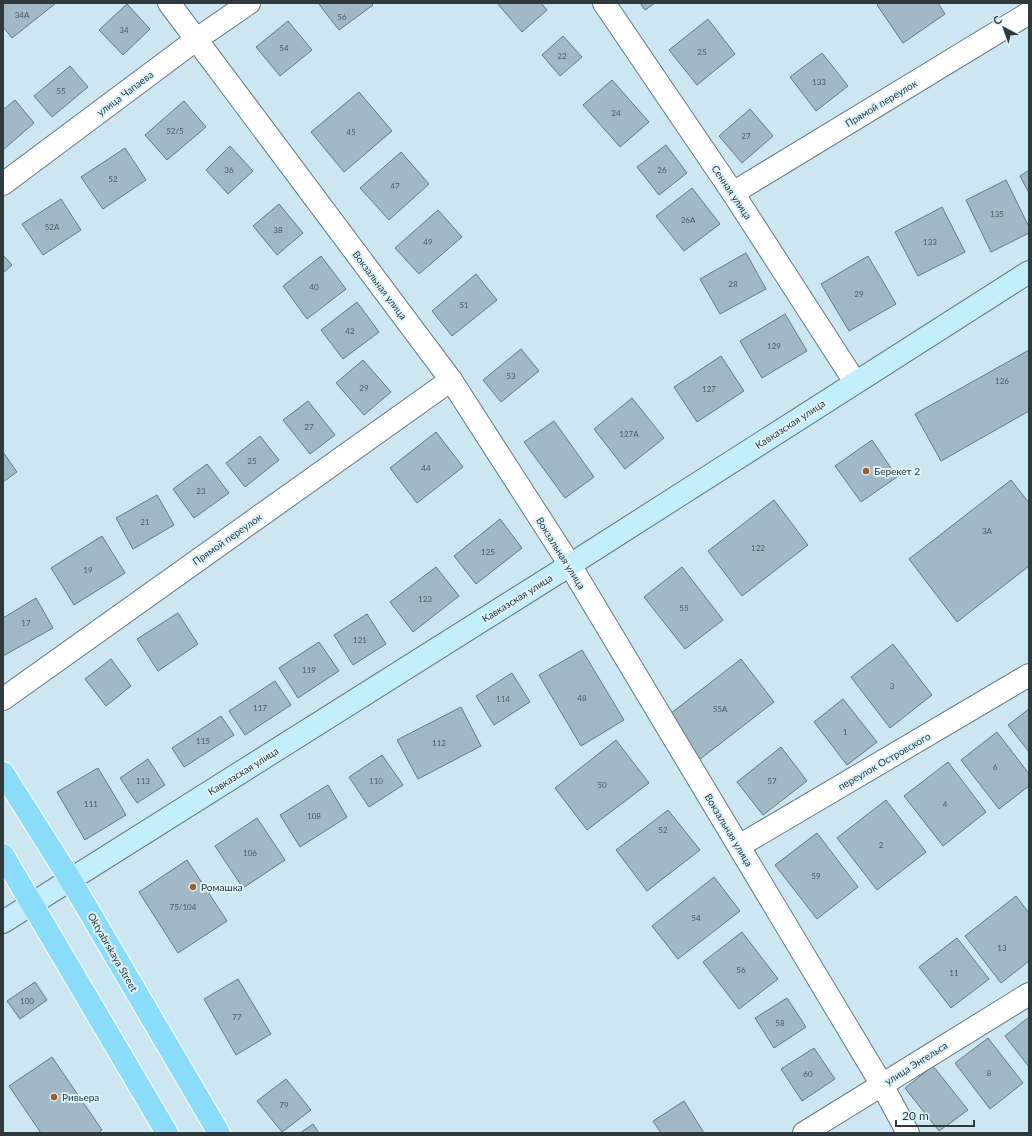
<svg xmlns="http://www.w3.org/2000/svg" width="1032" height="1136" viewBox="0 0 1032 1136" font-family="Lato,sans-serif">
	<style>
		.building { fill: #a0b9c5; stroke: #627a84 }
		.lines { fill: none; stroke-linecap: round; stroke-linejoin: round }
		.street-casing { stroke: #627984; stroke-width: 24 }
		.secondary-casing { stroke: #627984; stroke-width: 24 }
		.primary-casing { stroke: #fff; stroke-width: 24 }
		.street { stroke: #fff; stroke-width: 22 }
		.secondary { stroke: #c4eefc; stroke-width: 22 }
		.primary { stroke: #8adcf8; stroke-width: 22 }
		.poi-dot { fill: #9e5d29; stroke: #ddf3fc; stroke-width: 1.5 }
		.labels { text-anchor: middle; stroke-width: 4; stroke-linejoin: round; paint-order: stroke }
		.number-label { font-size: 8px; fill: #4b5a60 }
		.street-label { font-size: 10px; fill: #2f3a3e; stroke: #ddf3fc }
		.poi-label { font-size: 10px; fill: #2f3a3e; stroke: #ddf3fc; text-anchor: start }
	</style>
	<rect width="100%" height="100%" fill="#cce6f2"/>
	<g class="building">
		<polygon points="3,3 56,3 12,38 3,27"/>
		<polygon points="318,3 371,3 373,5 339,30"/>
		<polygon points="497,3 541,3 547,10 522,32"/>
		<polygon points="640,3 655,3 645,10"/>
		<polygon points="879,3 938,3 945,14 903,43 877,5"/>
		<polygon points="127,4 150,29 123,55 99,30"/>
		<polygon points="708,19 735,54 697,85 669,50"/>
		<polygon points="288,21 312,50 280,76 256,47"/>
		<polygon points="563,36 582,57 560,76 542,55"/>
		<polygon points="822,53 848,86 816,111 790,77"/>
		<polygon points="70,66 88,87 52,117 34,96"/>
		<polygon points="612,80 649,122 620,147 583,105"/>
		<polygon points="359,92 392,131 344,172 311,132"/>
		<polygon points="15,100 34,123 3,150 3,110"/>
		<polygon points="184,101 206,127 167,160 145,135"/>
		<polygon points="750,109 773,136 742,163 719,136"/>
		<polygon points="666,145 687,173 659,195 637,167"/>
		<polygon points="230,146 253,171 228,194 206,170"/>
		<polygon points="125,148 146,180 103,209 81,177"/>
		<polygon points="401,152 429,184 389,220 360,188"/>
		<polygon points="1029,170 1029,193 1020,176"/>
		<polygon points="1006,180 1029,227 1029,233 991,252 966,200"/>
		<polygon points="692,188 720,224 684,251 656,216"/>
		<polygon points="61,199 81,230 43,255 22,224"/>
		<polygon points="279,204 303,233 277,255 253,226"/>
		<polygon points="942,207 965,252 918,276 895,232"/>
		<polygon points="438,210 462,237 419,274 395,248"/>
		<polygon points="746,253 766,289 720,314 700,279"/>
		<polygon points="3,255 12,265 3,273"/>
		<polygon points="321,256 346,289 307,319 283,286"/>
		<polygon points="868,256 896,304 849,331 821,284"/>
		<polygon points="476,274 497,300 452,336 432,311"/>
		<polygon points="357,302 379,332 343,359 321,330"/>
		<polygon points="785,314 807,351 762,378 740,341"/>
		<polygon points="521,349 539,371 501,402 483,380"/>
		<polygon points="1029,350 1029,411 941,461 915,414"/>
		<polygon points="721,356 744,391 697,422 674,387"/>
		<polygon points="363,360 391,392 364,415 336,383"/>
		<polygon points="632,398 664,438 625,469 594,429"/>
		<polygon points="308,401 335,435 310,454 283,420"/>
		<polygon points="554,421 594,477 565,498 524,442"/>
		<polygon points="436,432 463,467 417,503 390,468"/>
		<polygon points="260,436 279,460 245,487 226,463"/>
		<polygon points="872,440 897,477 861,502 835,466"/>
		<polygon points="3,452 17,472 3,482"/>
		<polygon points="207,464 229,493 194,518 173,489"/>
		<polygon points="1011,480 1029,503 1029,566 957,622 909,559"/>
		<polygon points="157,495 174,525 133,549 116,518"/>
		<polygon points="774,500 808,545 742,596 708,551"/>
		<polygon points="500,519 522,548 476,584 454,556"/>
		<polygon points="102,536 125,573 74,605 51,568"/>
		<polygon points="436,567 459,596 413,632 390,602"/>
		<polygon points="682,567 723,620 685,649 644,597"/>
		<polygon points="36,598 53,628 3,656 3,618"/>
		<polygon points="178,613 198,644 158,671 137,639"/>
		<polygon points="367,614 386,644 353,665 334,635"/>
		<polygon points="319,642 339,671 298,698 279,668"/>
		<polygon points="893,644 932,695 890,728 851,677"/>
		<polygon points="582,650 624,720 581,746 539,675"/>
		<polygon points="111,659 131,686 106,706 85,679"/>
		<polygon points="741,659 774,702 699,760 666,717"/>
		<polygon points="512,673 530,702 494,725 476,696"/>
		<polygon points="275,681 291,705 245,735 229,711"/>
		<polygon points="843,699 877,742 847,765 814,722"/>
		<polygon points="461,707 481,746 418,779 397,740"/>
		<polygon points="1029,709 1029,752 1008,725"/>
		<polygon points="221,716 234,735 184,767 172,748"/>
		<polygon points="997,732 1029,774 1029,786 999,809 961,760"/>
		<polygon points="616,740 649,783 587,830 555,788"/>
		<polygon points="781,747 807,781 763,815 737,782"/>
		<polygon points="382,755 403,785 369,807 349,777"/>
		<polygon points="148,759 165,785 137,803 120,778"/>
		<polygon points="948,762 986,812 943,846 904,796"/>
		<polygon points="98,768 126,815 85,840 57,792"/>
		<polygon points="328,785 347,817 300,847 280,815"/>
		<polygon points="886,800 926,852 877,890 837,838"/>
		<polygon points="668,810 700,850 647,891 616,850"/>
		<polygon points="257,818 285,860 243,888 215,846"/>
		<polygon points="817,833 858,887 817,919 775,865"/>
		<polygon points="187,860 227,921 178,953 139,892"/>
		<polygon points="714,877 740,911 678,959 652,926"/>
		<polygon points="1016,896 1029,913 1029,961 1001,983 965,936"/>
		<polygon points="742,932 778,979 739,1009 703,962"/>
		<polygon points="957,938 989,979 951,1008 919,967"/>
		<polygon points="238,979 271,1034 236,1055 204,999"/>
		<polygon points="35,982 47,1000 20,1019 7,1001"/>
		<polygon points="787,998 806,1027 774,1048 755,1018"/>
		<polygon points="1029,1017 1029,1067 1005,1036"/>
		<polygon points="988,1038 1023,1083 990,1109 955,1063"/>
		<polygon points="814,1048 835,1079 802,1101 781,1069"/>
		<polygon points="52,1057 102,1130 98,1133 41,1133 9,1086"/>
		<polygon points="933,1066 968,1110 939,1131 905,1088"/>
		<polygon points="286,1079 311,1110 282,1132 257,1101"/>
		<polygon points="684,1101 704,1133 661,1133 653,1121"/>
		<polygon points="313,1124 319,1133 300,1133"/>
	</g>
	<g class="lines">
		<g class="street-casing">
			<g id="street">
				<polyline points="169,3 451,380 570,565 882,1085 908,1133"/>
				<polyline points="604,3 733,193 855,382"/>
				<polyline points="3,184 197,39 249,3"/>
				<polyline points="733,193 1029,13"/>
				<polyline points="3,699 451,380"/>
				<polyline points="739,846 1029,675"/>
				<polyline points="804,1133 1029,994"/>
			</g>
		</g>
		<g class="secondary-casing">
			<polyline id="secondary" points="3,922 570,565 1029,272"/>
		</g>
		<g class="primary-casing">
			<g id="primary">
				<polyline points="3,773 70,879 219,1133"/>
				<polyline points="3,855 167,1133"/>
			</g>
		</g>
		<use href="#street" class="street"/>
		<use href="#secondary" class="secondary"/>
		<use href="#primary" class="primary"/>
	</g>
	<g class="poi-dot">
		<circle cx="866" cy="471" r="4"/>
		<circle cx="193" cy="887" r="4"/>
		<circle cx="54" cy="1097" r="4"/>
	</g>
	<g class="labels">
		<g class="number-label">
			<text x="22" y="18">34А</text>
			<text x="342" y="20">56</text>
			<text x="124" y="33">34</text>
			<text x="284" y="51">54</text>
			<text x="702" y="55">25</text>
			<text x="562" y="59">22</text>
			<text x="819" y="85">133</text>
			<text x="61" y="94">55</text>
			<text x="616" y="116">24</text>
			<text x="175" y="134">52/5</text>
			<text x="351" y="135">45</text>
			<text x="746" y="139">27</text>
			<text x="229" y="173">36</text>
			<text x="662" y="173">26</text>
			<text x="113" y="182">52</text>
			<text x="395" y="189">47</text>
			<text x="997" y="217">135</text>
			<text x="688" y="223">26А</text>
			<text x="52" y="230">52А</text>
			<text x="278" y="233">38</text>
			<text x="428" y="245">49</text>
			<text x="930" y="245">133</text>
			<text x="733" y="287">28</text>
			<text x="314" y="290">40</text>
			<text x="859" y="297">29</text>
			<text x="464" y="308">51</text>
			<text x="350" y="334">42</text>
			<text x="774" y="349">129</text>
			<text x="511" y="379">53</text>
			<text x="1002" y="384">126</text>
			<text x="364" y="391">29</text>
			<text x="709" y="392">127</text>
			<text x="309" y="430">27</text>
			<text x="629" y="437">127А</text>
			<text x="252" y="464">25</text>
			<text x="426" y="471">44</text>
			<text x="201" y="494">23</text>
			<text x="145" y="525">21</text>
			<text x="987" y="534">3А</text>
			<text x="758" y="551">122</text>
			<text x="488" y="555">125</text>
			<text x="88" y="573">19</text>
			<text x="425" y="602">123</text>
			<text x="684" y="611">55</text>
			<text x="26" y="626">17</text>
			<text x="360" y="643">121</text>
			<text x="309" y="673">119</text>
			<text x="892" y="689">3</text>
			<text x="582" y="701">48</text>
			<text x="503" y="702">114</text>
			<text x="260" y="711">117</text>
			<text x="720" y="712">55А</text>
			<text x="845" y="735">1</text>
			<text x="203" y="744">115</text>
			<text x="439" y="746">112</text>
			<text x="995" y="770">6</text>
			<text x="143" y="784">113</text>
			<text x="376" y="784">110</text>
			<text x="772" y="784">57</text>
			<text x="602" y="788">50</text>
			<text x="91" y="807">111</text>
			<text x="945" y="807">4</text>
			<text x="314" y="819">108</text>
			<text x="663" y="833">52</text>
			<text x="881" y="848">2</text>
			<text x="250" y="856">106</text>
			<text x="816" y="879">59</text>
			<text x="183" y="910">75/104</text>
			<text x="696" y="921">54</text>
			<text x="1002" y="951">13</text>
			<text x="741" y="973">56</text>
			<text x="954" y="976">11</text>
			<text x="27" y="1004">100</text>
			<text x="237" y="1020">77</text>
			<text x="780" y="1026">58</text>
			<text x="989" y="1076">8</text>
			<text x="808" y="1077">60</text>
			<text x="284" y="1108">79</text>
		</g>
		<g class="street-label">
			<text transform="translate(125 93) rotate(-37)" y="4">улица Чапаева</text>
			<text transform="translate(881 103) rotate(-31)" y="4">Прямой переулок</text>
			<text transform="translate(732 192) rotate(56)" y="4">Сенная улица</text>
			<text transform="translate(380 285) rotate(53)" y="4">Вокзальная улица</text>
			<text transform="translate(790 424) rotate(-33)" y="4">Кавказская улица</text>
			<text transform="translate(227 539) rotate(-35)" y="4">Прямой переулок</text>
			<text transform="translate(561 553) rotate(58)" y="4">Вокзальная улица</text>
			<text transform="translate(517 598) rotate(-32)" y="4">Кавказская улица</text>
			<text transform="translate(884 761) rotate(-30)" y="4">переулок Островского</text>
			<text transform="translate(243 771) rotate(-32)" y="4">Кавказская улица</text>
			<text transform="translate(729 830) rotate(59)" y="4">Вокзальная улица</text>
			<text transform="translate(113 952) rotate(60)" y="4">Oktyabrskaya Street</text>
			<text transform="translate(916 1063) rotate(-32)" y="4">улица Энгельса</text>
		</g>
		<g class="poi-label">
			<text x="874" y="475">Берекет 2</text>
			<text x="201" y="891">Ромашка</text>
			<text x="62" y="1101">Ривьера</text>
		</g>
	</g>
	<rect width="1032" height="1136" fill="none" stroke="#2f3a3e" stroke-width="8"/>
	<g transform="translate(1004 28) rotate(319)" stroke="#ddf3fc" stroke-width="3" paint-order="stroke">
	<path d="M0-3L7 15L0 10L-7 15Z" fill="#2f3a3e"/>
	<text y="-6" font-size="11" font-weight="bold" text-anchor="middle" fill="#2f3a3e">С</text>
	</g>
	<path d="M896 1120v6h78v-6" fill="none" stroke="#2f3a3e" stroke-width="2"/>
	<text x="902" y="1120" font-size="12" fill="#2f3a3e" stroke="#ddf3fc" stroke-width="3" paint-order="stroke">20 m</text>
</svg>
